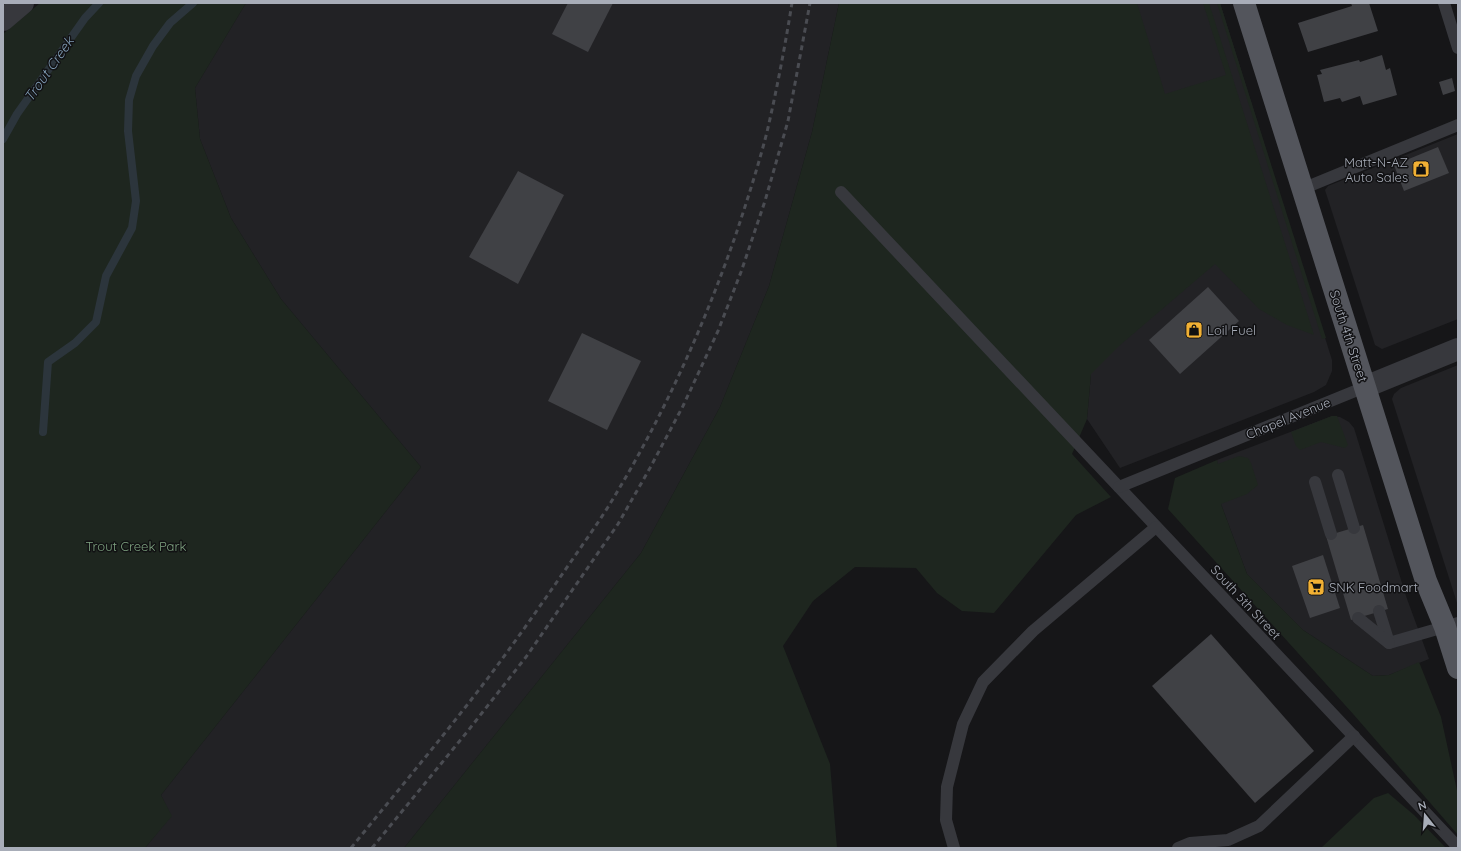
<svg xmlns="http://www.w3.org/2000/svg" width="1461" height="851" viewBox="0 0 1461 851" font-family="Quicksand,sans-serif">
	<style>
		.built { fill: #222225 }
		.green { fill: #1e261f }
		.lines { fill: none; stroke-linecap: round; stroke-linejoin: round }
		.stream { stroke: #2c353c; stroke-width: 8 }
		.building { fill: #404145 }
		.lane { stroke: #37383d; stroke-width: 12 }
		.street { stroke: #37383d; stroke-width: 22 }
		.primary { stroke: #53555c; stroke-width: 22 }
		.rail { stroke: #4a4c52; stroke-width: 3; stroke-dasharray: 5 4; stroke-linecap: butt }
		.labels { text-anchor: middle; stroke-width: 3; stroke-linejoin: round; paint-order: stroke }
		.poi-label { font-size: 13px; fill: #a8adb8; stroke: #111113; text-anchor: start }
		.street-label { font-size: 13px; fill: #a8adb8; stroke: #111113 }
		.park-label { font-size: 13px; fill: #7fa381; stroke: #111113 }
		.water-label { font-size: 14px; font-style: italic; fill: #7f9bb3; stroke: #111113 }
	</style>
	<rect width="100%" height="100%" fill="#161618"/>
	<g class="built">
		<polygon points="246,3 839,3 812,132 769,286 720,407 641,553 404,848 145,848 171,816 161,795 421,467 281,299 231,218 200,139 195,88"/>
		<polygon points="942,3 1220,3 1332,360 1332,371 1326,385 1314,392 1120,468 1087,419 1091,374"/>
		<polygon points="1458,134 1458,319 1382,349 1375,345 1325,190 1328,186"/>
		<polygon points="1458,365 1458,606 1392,399 1394,394 1401,388"/>
		<polygon points="1332,416 1340,417 1349,422 1354,428 1406,596 1429,659 1389,675 1373,676 1303,630 1247,574 1221,504 1218,479 1217,460"/>
	</g>
	<g class="green">
		<polygon points="40,3 246,3 195,88 200,139 231,218 281,299 421,467 161,795 172,816 145,848 3,848 3,34"/>
		<polygon points="839,3 1137,3 1165,94 1226,75 1203,3 1209,3 1314,335 1287,325 1259,309 1215,264 1119,346 1091,374 1087,419 1072,454 1111,497 1076,515 994,613 962,611 937,593 916,568 855,567 813,601 783,646 830,764 837,848 404,848 641,553 720,407 769,286 812,132"/>
		<polygon points="1217,3 1220,3 1326,338 1322,339"/>
		<polygon points="1332,416 1337,416 1348,445 1345,448 1321,442 1300,450 1296,446 1291,432"/>
		<polygon points="1239,456 1248,458 1251,463 1258,485 1247,494 1221,504 1247,574 1303,630 1373,676 1389,675 1419,662 1441,717 1458,795 1458,835 1354,715 1168,509 1175,478 1217,460 1218,464"/>
		<polygon points="1388,793 1414,815 1446,848 1321,848 1374,798"/>
	</g>
	<g class="lines">
		<g class="stream">
			<polyline points="3,139 17,114 85,18 99,3"/>
			<polyline points="43,432 48,362 75,343 96,322 106,276 132,228 136,201 128,131 129,100 136,76 153,46 170,23 193,3"/>
		</g>
	</g>
	<g class="building">
		<polygon points="568,3 613,3 588,52 552,34"/>
		<polygon points="1351,3 1369,3 1378,31 1308,52 1298,23 1352,6"/>
		<polygon points="1382,55 1386,70 1390,68 1397,95 1363,105 1360,96 1342,102 1340,98 1324,102 1317,75 1322,74 1320,70 1359,60 1360,62"/>
		<polygon points="1452,78 1455,91 1443,95 1439,82"/>
		<polygon points="1438,147 1449,173 1404,191 1394,165"/>
		<polygon points="518,171 564,195 518,284 469,257"/>
		<polygon points="1208,287 1239,321 1180,374 1149,340"/>
		<polygon points="582,333 641,361 607,430 548,401"/>
		<polygon points="1363,525 1388,609 1351,620 1326,536"/>
		<polygon points="1323,555 1340,608 1310,618 1292,566"/>
		<polygon points="1211,634 1314,751 1255,803 1152,686"/>
	</g>
	<g class="lines">
		<g class="lane">
			<polyline points="1444,3 1458,48"/>
			<polyline points="1302,189 1458,125"/>
			<polyline points="841,192 1458,847"/>
			<polyline points="1338,475 1354,528"/>
			<polyline points="1315,482 1331,534"/>
			<polyline points="1119,487 1365,387"/>
			<polyline points="1379,611 1389,643 1458,623"/>
			<polyline points="1358,618 1389,643"/>
			<polyline points="954,848 946,820 947,787 963,724 983,682 1033,631 1156,527"/>
			<polyline points="1178,848 1190,843 1228,840 1259,826 1354,736"/>
		</g>
		<g class="street">
			<polyline points="3,20 23,3"/>
			<polyline points="1365,387 1458,349"/>
		</g>
		<polyline class="primary" points="1244,3 1426,581 1445,627 1458,668"/>
		<g class="rail">
			<path d="M351,848c48,-59 97,-117 143,-178 26,-35 51,-71 76,-107 13,-19 26,-37 38,-56 53,-86 95,-178 128,-273 11,-33 22,-67 31,-102 10,-43 18,-86 25,-129"/>
			<polyline points="372,848 467,732 526,657 618,524 650,468 683,406 718,331 741,272 765,201 788,121 810,3"/>
		</g>
	</g>
	<defs>
		<g id="shop-square" transform="scale(0.9)"><rect x="-9" y="-9" width="18" height="18" rx="4" fill="#f2b134" stroke="#111113"/><path d="M-5-2.5h2.3a2.7 3.5 0 0 1 5.4 0H5L5.5 6h-11ZM-1.5-2.5h3a1.5 2.3 0 0 0-3 0Z" fill="#111"/></g>
		<g id="supermarket-square" transform="scale(0.9)"><rect x="-9" y="-9" width="18" height="18" rx="4" fill="#f2b134" stroke="#111113"/><path d="M-6-5.5h2.5l.6 2H6L4.5 2H-2.5L-4.4-4H-6ZM-1.5 3.2a1.3 1.3 0 1 0 .1 0ZM3 3.2a1.3 1.3 0 1 0 .1 0Z" fill="#111"/></g>
	</defs>
	<g fill-rule="evenodd">
		<use href="#shop-square" x="1421" y="169"/>
		<use href="#shop-square" x="1194" y="330"/>
		<use href="#supermarket-square" x="1316" y="587"/>
	</g>
	<g class="labels">
		<g class="poi-label">
			<text x="1408" y="167" text-anchor="end">Matt-N-AZ<tspan x="1408" dy="15">Auto Sales</tspan></text>
			<text x="1207" y="335">Loil Fuel</text>
			<text x="1329" y="592">SNK Foodmart</text>
		</g>
		<g class="street-label">
			<text transform="translate(1349 336) rotate(72)" y="5">South 4th Street</text>
			<text transform="translate(1288 418) rotate(-22)" y="5">Chapel Avenue</text>
			<text transform="translate(1246 602) rotate(47)" y="5">South 5th Street</text>
		</g>
		<g class="park-label">
			<text x="136" y="551">Trout Creek Park</text>
		</g>
		<g class="water-label">
			<text transform="translate(49 69) rotate(-55)" y="5">Trout Creek</text>
		</g>
	</g>
	<rect width="1461" height="851" fill="none" stroke="#a8adb8" stroke-width="8"/>
	<g transform="translate(1425 815) rotate(343)" stroke="#111113" stroke-width="3" paint-order="stroke">
	<path d="M0-3L7 15L0 10L-7 15Z" fill="#a8adb8"/>
	<text y="-6" font-size="11" font-weight="bold" text-anchor="middle" fill="#a8adb8">N</text>
	</g>
</svg>
